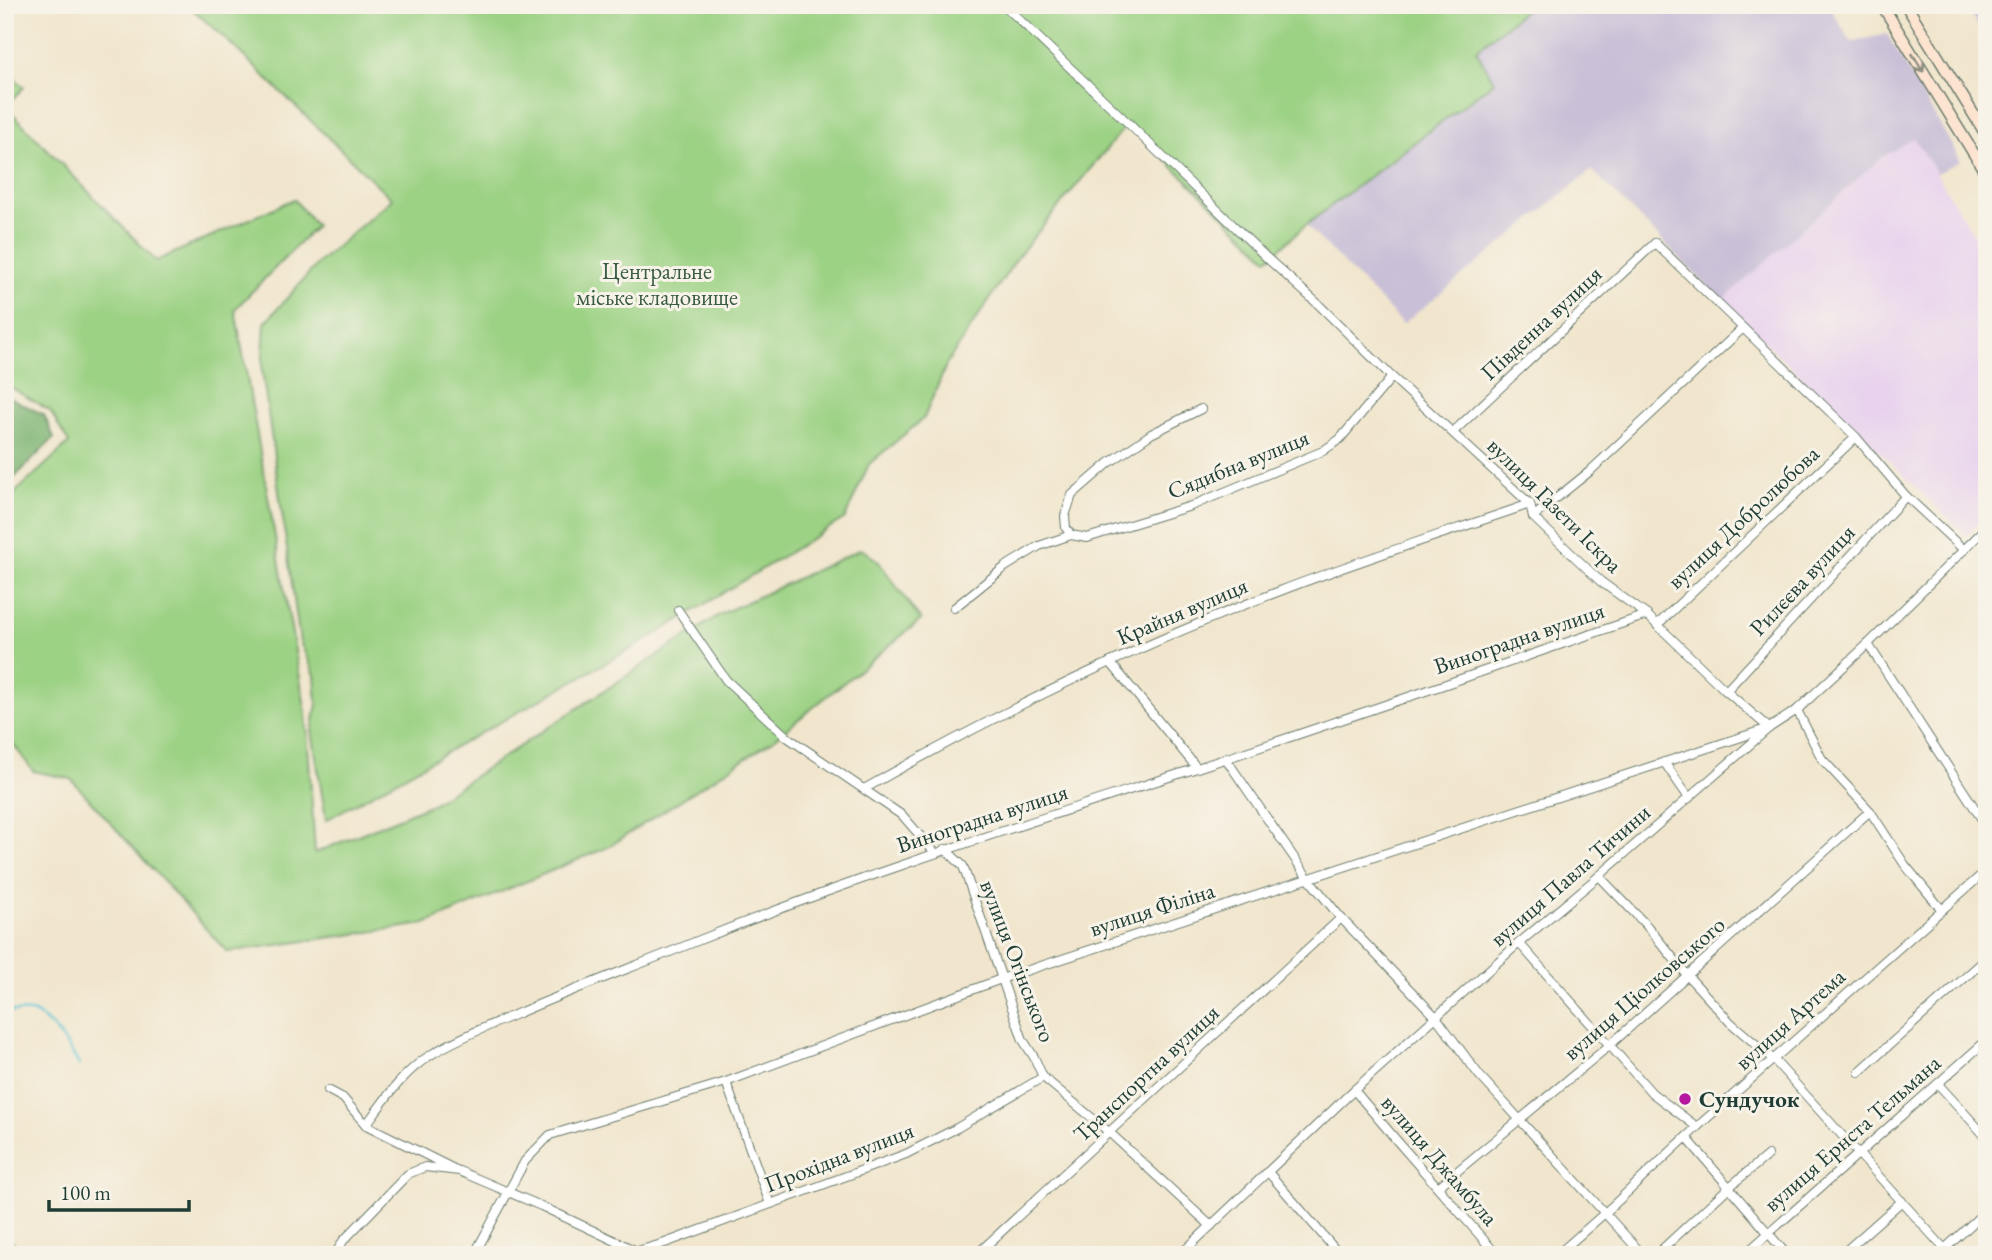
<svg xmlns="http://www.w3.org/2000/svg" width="1992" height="1260" viewBox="0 0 1992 1260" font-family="'EB Garamond',serif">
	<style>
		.built { fill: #e8d2ee }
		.industrial { fill: #c9bfd7 }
		.green { fill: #9cd284; stroke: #5e885c; stroke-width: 2 }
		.forest { fill: #7db472; stroke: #4e7853; stroke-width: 2 }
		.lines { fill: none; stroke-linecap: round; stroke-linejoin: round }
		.stream { stroke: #5ac4d4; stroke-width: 2.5 }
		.minor-casing { stroke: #68786a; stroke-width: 10 }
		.secondary-casing { stroke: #68786a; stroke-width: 13 }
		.minor { stroke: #fff; stroke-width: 8 }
		.secondary { stroke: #fde4d1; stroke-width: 10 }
		.oneway { stroke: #8e9082 }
		.poi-dot { fill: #b5179e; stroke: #f7f3e8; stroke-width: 2.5 }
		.labels { text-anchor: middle; stroke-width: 6; stroke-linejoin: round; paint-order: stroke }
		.park-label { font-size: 23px; fill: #385b44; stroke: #f7f3e8 }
		.street-label { font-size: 23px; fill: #1f3d34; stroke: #f7f3e8 }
		.poi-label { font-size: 23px; font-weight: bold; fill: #1f3d34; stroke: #f7f3e8; text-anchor: start }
	</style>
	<rect width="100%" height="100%" fill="#f7f3e8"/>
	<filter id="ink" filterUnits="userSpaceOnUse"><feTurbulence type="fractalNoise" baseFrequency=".0143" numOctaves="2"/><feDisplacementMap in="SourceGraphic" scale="14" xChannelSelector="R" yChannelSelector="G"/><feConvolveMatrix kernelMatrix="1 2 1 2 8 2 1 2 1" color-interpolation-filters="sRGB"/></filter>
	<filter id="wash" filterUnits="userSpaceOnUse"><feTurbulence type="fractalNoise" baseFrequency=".00686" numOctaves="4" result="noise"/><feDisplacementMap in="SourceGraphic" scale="28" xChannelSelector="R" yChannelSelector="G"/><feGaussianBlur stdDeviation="1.57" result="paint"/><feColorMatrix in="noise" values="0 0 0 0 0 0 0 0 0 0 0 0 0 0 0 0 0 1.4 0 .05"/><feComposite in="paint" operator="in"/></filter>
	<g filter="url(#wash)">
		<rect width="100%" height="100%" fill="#f1e6cd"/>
		<polygon class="built" points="1914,138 1987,256 1987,514 1966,535 1722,301 1882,157"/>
		<g class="industrial">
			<polygon points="1531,5 1829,5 1851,42 1887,34 1961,161 1936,173 1914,138 1882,157 1722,301 1592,170 1403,324 1306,225 1494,82 1475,50"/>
			<polygon points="1965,5 1987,5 1987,40"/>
		</g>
		<g class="green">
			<polygon points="188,5 1531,5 1476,50 1494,82 1306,225 1268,259 1128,123 1019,255 947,363 924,418 869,464 845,518 648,639 326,820 312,731 317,704 315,675 300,642 262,370 265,323 319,262 392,199 231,44"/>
			<polygon points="5,70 24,87 6,107 156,261 294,199 316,226 235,309 306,713 315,853 432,804 721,614 861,549 878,561 921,620 773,740 608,847 425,924 227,952 71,779 33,771 5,733 5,502 69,443 50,411 5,384"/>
		</g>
		<g class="forest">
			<polygon points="5,395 44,415 54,438 5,487"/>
			<polygon points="5,1237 30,1255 5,1255"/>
		</g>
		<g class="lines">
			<path class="stream" d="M5,1012c9,0 21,-2 29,1 19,9 35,34 45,52"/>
		</g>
	</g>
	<g filter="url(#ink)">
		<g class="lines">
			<g class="minor-casing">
				<g id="minor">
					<polyline points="1004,5 1128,123 1268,259 1318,304 1392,377 1530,504 1533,517 1600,581 1647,615 1726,691 1769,728"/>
					<polyline points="1453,432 1655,243 1856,437 1906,496 1964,550"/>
					<polyline points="1533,517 1589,472 1743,328"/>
					<polyline points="1071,535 1066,528 1065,516 1072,495 1109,463 1151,434 1201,409"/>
					<polyline points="954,608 1005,567 1039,546 1071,535 1087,538 1191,506 1323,451 1340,439 1392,377"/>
					<polyline points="678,610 726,680 787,737 903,816 935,853"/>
					<polyline points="1657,625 1856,437"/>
					<polyline points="1868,644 1987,827"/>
					<polyline points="1110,662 1197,768"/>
					<polyline points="1726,691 1906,496"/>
					<polyline points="1797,710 1822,759 1870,811 1905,865 1942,910"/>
					<polyline points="1226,759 1308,878 1341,918 1436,1017 1479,1075 1643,1255"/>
					<polyline points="1664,762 1689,798"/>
					<path d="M864,789c133,-76 272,-143 416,-198 82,-32 166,-58 250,-87"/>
					<polyline points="945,849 963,866 1023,1040 1034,1057 1043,1077 1110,1133 1211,1226"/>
					<polyline points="1599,876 1647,926 1687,975 1730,1022 1774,1060 1950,1255"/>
					<polyline points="1519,943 1652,1093 1697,1127"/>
					<polyline points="1859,1072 1987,958"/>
					<polyline points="726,1082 770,1204"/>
					<polyline points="1938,1084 1987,1138"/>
					<polyline points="328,1090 343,1098 366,1125 454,1169"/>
					<polyline points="1354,1090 1398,1142 1497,1255"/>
					<path d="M366,1125c20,-27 37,-53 66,-71 26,-16 54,-27 82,-39 62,-27 125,-50 188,-76 162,-65 329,-117 495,-171 150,-49 300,-102 450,-153"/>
					<polyline points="1686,1137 1787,1255"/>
					<polyline points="1268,1172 1340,1255"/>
					<polyline points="1438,1187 1610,1045 1870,811"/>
					<polyline points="638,1251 665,1243 906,1154 957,1128 1043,1077"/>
					<polyline points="335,1255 343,1241 408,1174 425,1167 459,1171 541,1206 645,1255"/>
					<polyline points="474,1255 525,1161 550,1135 726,1082 1001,979 1769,728"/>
					<polyline points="976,1255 1341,918"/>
					<polyline points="1180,1255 1354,1090 1519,943 1599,876 1769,728 1797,710 1868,644 1987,527"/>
					<polyline points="1557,1255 1606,1212 1697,1127 1987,870"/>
					<polyline points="1656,1255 1728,1188 1768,1155"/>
					<polyline points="1744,1255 1987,1040"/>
					<polyline points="1841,1255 1902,1201"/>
					<polyline points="1938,1255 1987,1210"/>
				</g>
			</g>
			<g class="secondary-casing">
				<g id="secondary">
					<polyline points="1882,5 1987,175"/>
					<polyline points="1906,5 1987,136"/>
				</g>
			</g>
			<use href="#minor" class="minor"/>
			<use href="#secondary" class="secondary"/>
		</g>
		<defs><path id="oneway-shaft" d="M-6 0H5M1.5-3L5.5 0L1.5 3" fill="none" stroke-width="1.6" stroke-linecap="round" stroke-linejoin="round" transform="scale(1.75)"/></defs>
		<use class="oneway" href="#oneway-shaft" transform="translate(1918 63) rotate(58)"/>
	</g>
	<circle class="poi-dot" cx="1685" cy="1099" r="7"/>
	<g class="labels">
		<g class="park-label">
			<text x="657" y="279">Центральне<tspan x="657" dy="26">міське кладовище</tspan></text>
		</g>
		<g class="street-label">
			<text transform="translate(1541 323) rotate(-43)" y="8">Південна вулиця</text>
			<text transform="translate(1238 464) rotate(-22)" y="8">Сядибна вулиця</text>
			<text transform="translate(1555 505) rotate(45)" y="8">вулиця Газети Іскра</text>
			<text transform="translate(1743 517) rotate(-43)" y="8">вулиця Добролюбова</text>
			<text transform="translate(1802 580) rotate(-47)" y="8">Рилєєва вулиця</text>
			<text transform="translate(1182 611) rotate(-23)" y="8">Крайня вулиця</text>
			<text transform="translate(1519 638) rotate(-19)" y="8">Виноградна вулиця</text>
			<text transform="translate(982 818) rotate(-18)" y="8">Виноградна вулиця</text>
			<text transform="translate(1570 875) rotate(-41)" y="8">вулиця Павла Тичини</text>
			<text transform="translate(1152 909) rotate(-18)" y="8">вулиця Філіна</text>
			<text transform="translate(1018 961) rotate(69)" y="8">вулиця Огінського</text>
			<text transform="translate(1644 988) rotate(-41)" y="8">вулиця Ціолковського</text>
			<text transform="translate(1790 1019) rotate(-42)" y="8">вулиця Артема</text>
			<text transform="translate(1146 1073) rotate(-43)" y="8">Транспортна вулиця</text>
			<text transform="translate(1852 1133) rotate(-41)" y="8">вулиця Ернста Тельмана</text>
			<text transform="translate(839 1157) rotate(-21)" y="8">Прохідна вулиця</text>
			<text transform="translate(1440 1160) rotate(49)" y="8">вулиця Джамбула</text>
		</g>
		<g class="poi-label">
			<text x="1699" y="1107">Сундучок</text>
		</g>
	</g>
	<rect width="1992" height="1260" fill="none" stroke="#f7f3e8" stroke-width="28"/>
	<path d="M49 1200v10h140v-10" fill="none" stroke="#1f3d34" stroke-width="3.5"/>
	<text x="60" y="1200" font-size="21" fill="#1f3d34" stroke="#f7f3e8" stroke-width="5" paint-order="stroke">100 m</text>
</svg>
